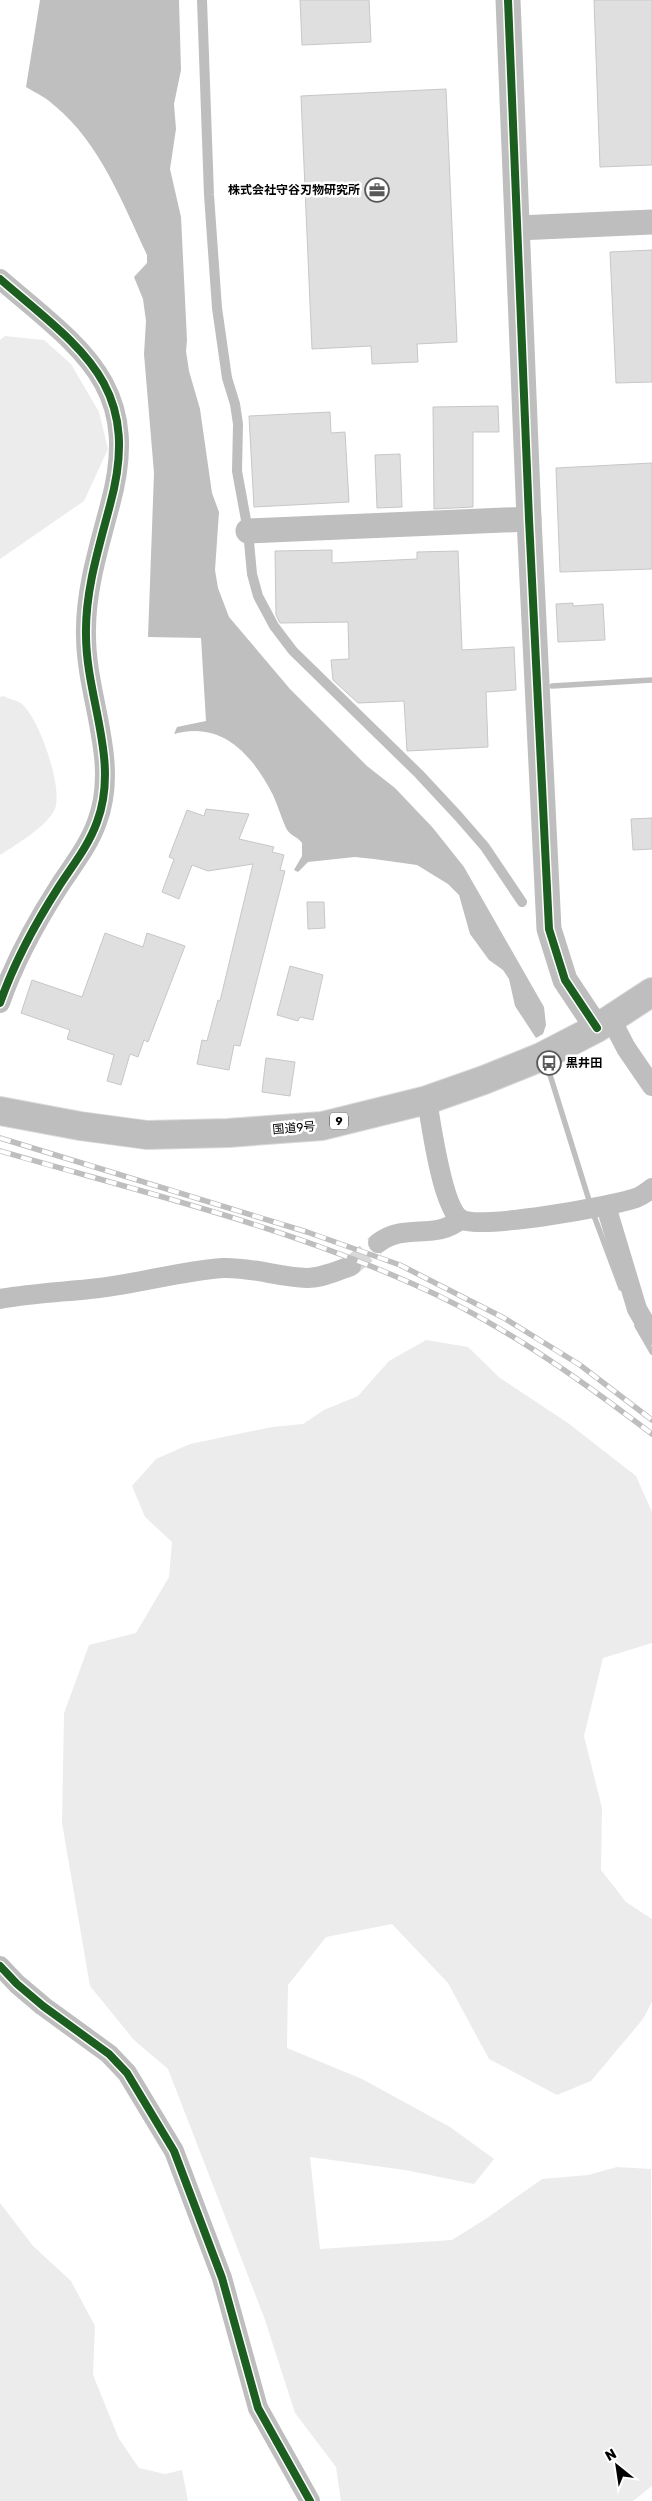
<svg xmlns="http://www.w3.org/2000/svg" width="652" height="2501" viewBox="0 0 652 2501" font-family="Rubik,'Noto Sans JP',sans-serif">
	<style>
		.green { fill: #ececec }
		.water { fill: #bfbfbf }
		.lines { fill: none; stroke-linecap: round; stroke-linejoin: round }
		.stream { stroke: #bfbfbf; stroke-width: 5.5 }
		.building { fill: #dfdfdf; stroke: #c7c7c7 }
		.minor-tunnel { stroke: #d9d9d9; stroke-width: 20; stroke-dasharray: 20 10; stroke-linecap: butt }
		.trunk-casing { stroke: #dbdbdb; stroke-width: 30 }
		.service { stroke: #bebebe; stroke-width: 10 }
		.minor { stroke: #bebebe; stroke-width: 20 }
		.tertiary { stroke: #bebebe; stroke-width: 25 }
		.trunk { stroke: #bebebe; stroke-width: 28 }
		.rail-casing { stroke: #bebebe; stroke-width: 5.5 }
		.rail { stroke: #fff; stroke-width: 4; stroke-dasharray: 11; stroke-linecap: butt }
		.cycleway-casing { stroke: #fff; stroke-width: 11 }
		.cycleway { stroke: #1b5e20; stroke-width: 8 }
		.labels { text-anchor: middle; stroke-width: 5; stroke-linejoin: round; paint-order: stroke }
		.shield { fill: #fff; stroke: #4c4c4c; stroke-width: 1 }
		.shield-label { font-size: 11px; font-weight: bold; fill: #000 }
		.poi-label { font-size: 12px; font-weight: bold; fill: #000; stroke: #fff; text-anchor: end }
		.street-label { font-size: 12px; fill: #000; stroke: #fff }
	</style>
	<rect width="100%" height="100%" fill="#fff"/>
	<g class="green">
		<polygon points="5,336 44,340 71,364 99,412 108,449 84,501 0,559 0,340"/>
		<path d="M3,696c7,3 17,5 21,10 16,16 39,81 31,103 -8,17 -39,36 -55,46v-158z"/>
		<polygon points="426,1340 468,1347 500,1378 568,1423 636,1476 652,1512 652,1643 603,1658 584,1736 602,1808 601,1870 626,1902 652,1919 652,2002 643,2019 591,2081 557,2095 489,2059 448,1983 392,1924 326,1937 288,1985 287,2048 362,2079 450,2127 494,2159 474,2184 405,2170 310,2157 320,2249 452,2240 487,2218 542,2179 588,2175 617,2167 651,2169 652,2486 633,2501 341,2501 336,2467 295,2413 264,2317 168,2069 134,2040 90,1986 62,1823 64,1713 89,1645 136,1633 169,1577 172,1542 145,1517 132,1486 156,1459 190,1444 272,1427 303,1424 324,1410 358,1396 389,1361"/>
		<polygon points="0,2203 33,2246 71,2281 95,2326 93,2375 119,2439 139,2468 165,2474 182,2470 188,2501 0,2501"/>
	</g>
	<path class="water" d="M40,0h139l2,70 -7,34 2,25 -6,40 11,48 6,123 -1,11 3,20 11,38 12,84 7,19 -4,58 3,18 11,29 61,72 77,77 28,22 38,40 31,39 80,140 2,18 -3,9 -7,4 -21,-32 -6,-27 -6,-9 -14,-10 -19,-26 -11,-39 -11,-11 -31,-19 -43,-6 -19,-2 -47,5 -10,10 -4,-2 8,-14v-13c-5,-7 -12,-7 -16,-15 -5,-11 -8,-22 -13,-33 -20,-39 -50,-75 -99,-61l3,-7 29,-6 -5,-83 -53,-1 6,-164 -10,-119 2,-33 -3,-22 -9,-22 13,-14v-8c-24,-51 -47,-112 -92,-149 -8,-8 -19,-13 -29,-19z"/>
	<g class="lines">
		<g class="stream">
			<polyline points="552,686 652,680"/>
			<polyline points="546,1062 593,1213 621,1288"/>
			<polyline points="637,1326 652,1352"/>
		</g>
	</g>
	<g class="building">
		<polygon points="300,0 369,0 371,42 302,45"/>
		<polygon points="594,0 652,0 652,165 600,167"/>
		<polygon points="446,89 457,342 417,344 418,362 372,364 371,346 312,349 301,96"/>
		<polygon points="652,250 652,382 616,383 610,252"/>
		<polygon points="498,406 499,432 473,432 473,507 434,509 433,407"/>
		<polygon points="330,412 331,433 345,432 349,502 254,507 249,416"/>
		<polygon points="400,454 402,507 377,508 375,455"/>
		<polygon points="652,463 652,569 560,572 556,468"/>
		<polygon points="332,550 332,563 417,559 417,552 458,551 462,650 514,647 516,690 486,692 488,747 407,751 404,701 358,703 333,680 331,660 349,659 348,622 280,623 276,615 275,551"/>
		<polygon points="573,603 573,606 603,604 605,640 558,642 556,604"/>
		<polygon points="206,809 249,814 239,839 274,847 272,852 284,855 280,870 285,871 240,1046 234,1045 229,1070 197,1064 202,1040 207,1041 218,1000 220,1001 253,864 208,871 192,865 179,899 162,892 174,859 169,857 187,810 204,816"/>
		<polygon points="652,818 652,849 633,850 631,819"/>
		<polygon points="307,902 324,902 325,928 308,929"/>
		<polygon points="105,933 143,947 147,933 185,946 148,1042 144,1040 138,1057 130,1054 121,1085 107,1081 114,1055 67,1039 70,1030 21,1013 32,980 82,997"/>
		<polygon points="290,966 323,975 313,1020 300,1017 298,1021 277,1015"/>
		<polygon points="266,1058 295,1062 290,1096 262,1092"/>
	</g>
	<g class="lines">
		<polyline class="minor-tunnel" points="351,1266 378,1243"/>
		<g class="trunk-casing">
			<polyline id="trunk" points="0,1111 80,1126 147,1135 228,1133 322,1126 427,1100 484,1080 541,1057 597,1028 652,992"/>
		</g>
		<polyline class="service" points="202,0 209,195 217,308 227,378 235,404 238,424 237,471 248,531 252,574 258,596 274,626 293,651 419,774 459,817 485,847 522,902"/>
		<g class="minor">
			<path d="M0,279c81,70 143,106 110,226 -11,42 -25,86 -24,130 0,63 34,126 11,187 -9,25 -25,44 -39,66 -23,36 -44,75 -58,115"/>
			<polyline points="611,1019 626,1048 652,1086"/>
			<path d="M427,1100c4,24 15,105 33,119 16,12 153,-13 176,-21 5,-2 11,-6 16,-10"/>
			<polyline points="606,1206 637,1309 652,1335"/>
			<path d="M378,1243c28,-21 57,-2 83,-24"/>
			<path d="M0,1299c33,-6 66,-7 99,-11 42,-5 82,-17 124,-20 29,-1 56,9 84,10 15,0 30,-7 44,-12"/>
			<polyline points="0,1966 17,1984 43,2006 109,2054 127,2073 174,2151 222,2278 258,2408 310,2501"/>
		</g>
		<g class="tertiary">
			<polyline points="508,0 529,519 549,929 565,980 597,1028"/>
			<polyline points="518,228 652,222"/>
			<polyline points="248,531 529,519"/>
		</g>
		<use href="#trunk" class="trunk"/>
		<g class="rail-casing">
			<g id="rail">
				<polyline points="0,1138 307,1232 400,1265 504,1318 580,1365 652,1420"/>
				<path d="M0,1151c138,40 281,74 413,133 87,38 164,93 239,150"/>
			</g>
		</g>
		<use href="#rail" class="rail"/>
		<g class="cycleway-casing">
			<g id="cycleway">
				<polyline points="508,0 529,519 549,929 565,980 597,1028"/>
				<path d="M0,279c81,70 143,106 110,226 -11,42 -25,86 -24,130 0,63 34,126 11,187 -9,25 -25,44 -39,66 -23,36 -44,75 -58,115"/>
				<polyline points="0,1966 17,1984 43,2006 109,2054 127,2073 174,2151 222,2278 258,2408 310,2501"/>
			</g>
		</g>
		<use href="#cycleway" class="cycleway"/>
	</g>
	<defs>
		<g id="office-ring" transform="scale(1.25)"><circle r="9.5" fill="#fff" stroke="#595959" stroke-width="1.5"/><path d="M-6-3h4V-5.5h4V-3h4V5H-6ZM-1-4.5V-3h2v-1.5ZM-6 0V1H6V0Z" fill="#595959"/></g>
		<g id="bus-ring" transform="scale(1.25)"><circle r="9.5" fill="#fff" stroke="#595959" stroke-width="1.5"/><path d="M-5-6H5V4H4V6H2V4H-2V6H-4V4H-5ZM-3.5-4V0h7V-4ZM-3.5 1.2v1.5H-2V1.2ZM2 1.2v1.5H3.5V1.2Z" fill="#595959"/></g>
	</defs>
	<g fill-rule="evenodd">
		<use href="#office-ring" x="377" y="190"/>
		<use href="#bus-ring" x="549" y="1063"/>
	</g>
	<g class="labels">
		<rect class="shield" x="330" y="1112.5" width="18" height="17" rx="4"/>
		<g class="shield-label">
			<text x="339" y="1125">9</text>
		</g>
		<g class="poi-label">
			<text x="360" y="194">株式会社守谷刃物研究所</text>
			<text x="566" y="1067" text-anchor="start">黒井田</text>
		</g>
		<g class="street-label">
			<text transform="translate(294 1128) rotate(-5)" y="4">国道9号</text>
		</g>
	</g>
	<g transform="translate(617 2466) rotate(330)" stroke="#ffffff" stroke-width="4" paint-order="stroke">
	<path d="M0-4L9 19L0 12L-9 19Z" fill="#000000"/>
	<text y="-8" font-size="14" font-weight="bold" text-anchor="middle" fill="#000000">N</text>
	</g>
</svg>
